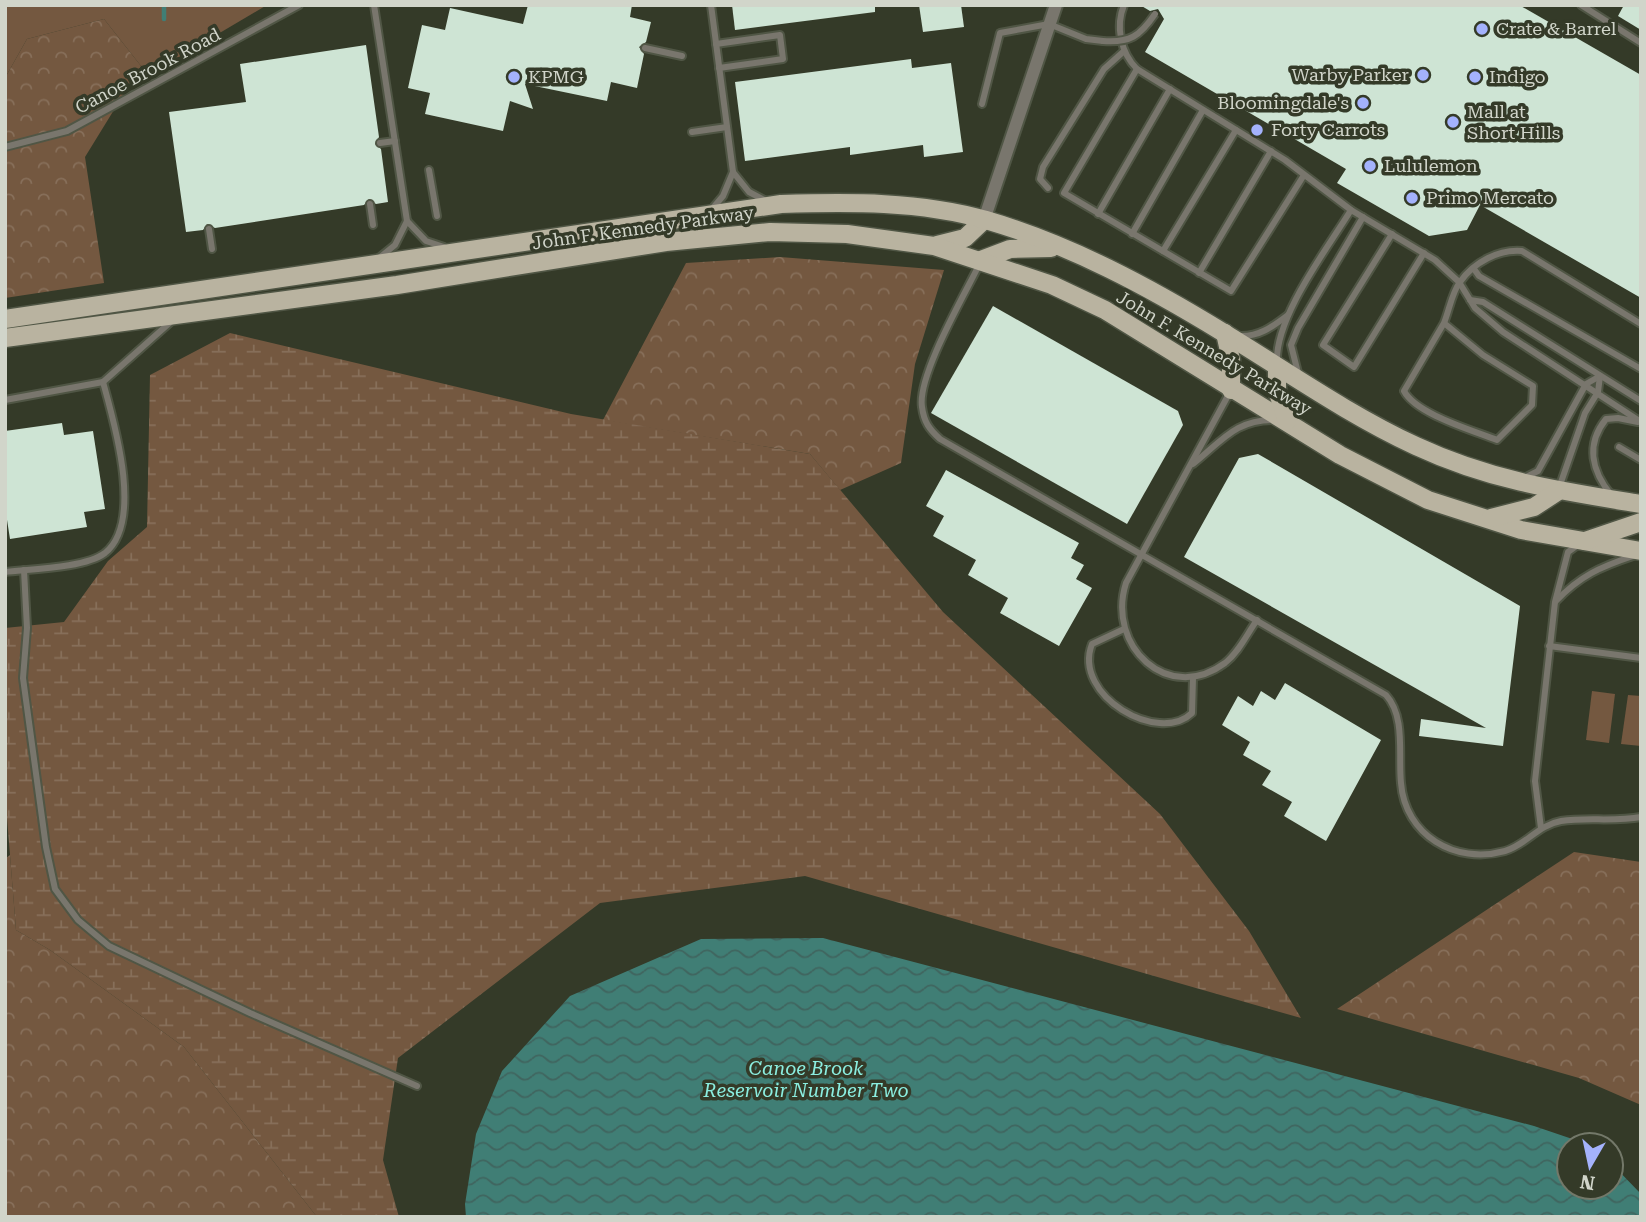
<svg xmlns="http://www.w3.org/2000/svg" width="1646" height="1222" viewBox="0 0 1646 1222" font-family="'Roboto Serif',serif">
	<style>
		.grass { fill: #745840 }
		.forest { fill: url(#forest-crowns) }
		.wetland { fill: url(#wetland-marsh) }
		.water { fill: url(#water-waves) }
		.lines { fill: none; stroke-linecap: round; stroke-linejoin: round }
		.stream { stroke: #407e75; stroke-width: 4.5 }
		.building { fill: #cee4d4 }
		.service-casing { stroke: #505645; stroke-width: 10 }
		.minor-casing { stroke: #505645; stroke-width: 16 }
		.primary-casing { stroke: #505645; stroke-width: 21 }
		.path { stroke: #7b8071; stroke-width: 2.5; stroke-dasharray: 5 3.5; stroke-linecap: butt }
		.service { stroke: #79766d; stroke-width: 6 }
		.minor { stroke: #79766d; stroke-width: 12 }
		.primary { stroke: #b9b3a0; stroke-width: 18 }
		.service-bridge-casing { stroke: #505645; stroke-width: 10; stroke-linecap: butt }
		.service-bridge { stroke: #79766d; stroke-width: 6 }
		.poi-dot { fill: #a4b2fc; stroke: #343a28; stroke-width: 2.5 }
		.labels { text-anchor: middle; stroke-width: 7; stroke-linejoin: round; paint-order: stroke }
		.poi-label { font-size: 18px; fill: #d1d5ca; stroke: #343a28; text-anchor: start }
		.street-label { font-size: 18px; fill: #d1d5ca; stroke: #343a28 }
		.water-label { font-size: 19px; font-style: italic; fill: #8beee0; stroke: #343a28 }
	</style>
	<defs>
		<pattern id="forest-crowns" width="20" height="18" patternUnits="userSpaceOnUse" patternTransform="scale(1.75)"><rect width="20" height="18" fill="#745840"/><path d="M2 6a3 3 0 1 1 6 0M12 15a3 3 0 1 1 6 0" fill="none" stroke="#876f5a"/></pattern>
		<pattern id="wetland-marsh" width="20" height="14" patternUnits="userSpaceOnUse" patternTransform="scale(1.75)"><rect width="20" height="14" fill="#745840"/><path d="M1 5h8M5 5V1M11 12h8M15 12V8" fill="none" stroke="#876f5a"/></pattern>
		<pattern id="water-waves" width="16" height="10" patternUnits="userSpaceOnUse" patternTransform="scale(1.75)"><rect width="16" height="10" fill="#407e75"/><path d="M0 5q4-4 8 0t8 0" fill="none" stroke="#40655f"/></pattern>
	</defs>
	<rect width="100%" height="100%" fill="#343a28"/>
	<g class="grass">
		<polygon points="5,5 267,5 179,57 141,66 104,19 27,39 5,78"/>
		<polygon points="1592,691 1615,694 1609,743 1586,740"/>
		<polygon points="1628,695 1641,696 1641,746 1621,744"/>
	</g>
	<g class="forest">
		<polygon points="104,19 141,66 85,157 104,283 5,298 5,78 27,39"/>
		<polygon points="780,257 944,270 915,364 901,463 840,490 810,454 603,420 686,263"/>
		<polygon points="1574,852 1641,862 1641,1105 1579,1078 1337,1009"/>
		<polygon points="10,855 16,930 50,950 184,1047 317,1217 5,1217 5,859"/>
	</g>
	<polygon class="wetland" points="230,333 571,414 810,454 943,612 1160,814 1249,931 1301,1018 805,876 600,903 398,1058 383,1160 399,1217 317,1217 184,1047 50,950 16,930 5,793 5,628 64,622 108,561 147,527 150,375"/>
	<polygon class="water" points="823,938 1534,1126 1590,1145 1569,1145 1569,1187 1611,1187 1611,1163 1641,1194 1641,1217 466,1217 465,1204 476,1134 502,1071 570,996 701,939"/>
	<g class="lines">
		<polyline class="stream" points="164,5 164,19"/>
	</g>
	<g class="building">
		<polygon points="528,5 632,5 630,17 651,22 646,42 639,47 644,54 637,88 611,82 607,101 525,84 533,109 510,101 503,131 425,114 430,93 408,88 422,25 445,30 450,8 523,24"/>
		<polygon points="732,5 875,5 875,12 735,30"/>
		<polygon points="919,5 961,5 964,27 923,32"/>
		<polygon points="1140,5 1519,5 1641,75 1641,298 1480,205 1467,230 1429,236 1337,183 1346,169 1145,52 1164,19 1158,9 1150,11"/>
		<polygon points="1624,5 1641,5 1641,30 1618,16"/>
		<polygon points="366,45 379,137 375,144 381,149 388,202 376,204 369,199 364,205 215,228 207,224 203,230 186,232 169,112 246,102 240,64"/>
		<polygon points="911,59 912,68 951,63 963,152 924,157 923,145 850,155 850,147 745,161 735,82"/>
		<polygon points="993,306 1178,411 1183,425 1127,524 931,413"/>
		<polygon points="62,423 64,435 93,431 105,509 84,512 87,527 10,539 5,507 5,431"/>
		<polygon points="1258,454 1520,606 1503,746 1419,736 1421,719 1486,728 1184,557 1239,458"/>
		<polygon points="946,470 1079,543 1071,558 1084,565 1076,579 1092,588 1059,646 1000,613 1008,598 968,575 976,560 933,536 944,516 926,506"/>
		<polygon points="1285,683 1381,740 1326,841 1284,816 1292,802 1262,785 1271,771 1243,755 1250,742 1222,725 1238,696 1253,706 1261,691 1275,700"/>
	</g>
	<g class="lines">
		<g class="service-casing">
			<g id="service">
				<polyline points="374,5 407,221 395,245 379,258"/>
				<polyline points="711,5 733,172 749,192 768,202"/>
				<path d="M1124,5c-9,22 -3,48 13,64"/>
				<polyline points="1581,5 1641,43"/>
				<polyline points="716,44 780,35 783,59 719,68"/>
				<polyline points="645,48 682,56"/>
				<polyline points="982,104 1000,33 1049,24 1086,39 1103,41"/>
				<polyline points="692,132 727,127"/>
				<polyline points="380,143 395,141"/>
				<polyline points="5,147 67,131 299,5"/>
				<polyline points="429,170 437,216"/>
				<polyline points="1304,175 1231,291 1064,193 1137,69 1285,160 1351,210 1435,260 1459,282 1475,308 1503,332 1641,422"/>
				<polyline points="1048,188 1040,179 1043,167 1104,69 1123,52"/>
				<polyline points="370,204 373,225"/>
				<polyline points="712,209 723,196 733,172"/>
				<polyline points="1098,214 1170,89"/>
				<polyline points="407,221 426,241 444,247"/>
				<polyline points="209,229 212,249"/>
				<polyline points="1132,234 1203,110"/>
				<polyline points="1392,234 1323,345 1354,367 1424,253"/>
				<polyline points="1163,251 1236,130"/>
				<path d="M980,263c-15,31 -63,113 -58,144 2,15 7,22 18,32l446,256c20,22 12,60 15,88 4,52 54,82 104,68 21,-6 33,-26 56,-30 26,-4 53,1 80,-4"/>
				<polyline points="1474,269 1479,276 1641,369"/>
				<polyline points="1199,273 1271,151"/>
				<polyline points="1470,300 1483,302 1641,401"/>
				<path d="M1444,323l-40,68c12,23 68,39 93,49l35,-35 1,-19 -50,-31 -39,-32c5,-12 8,-31 16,-41 14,-20 39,-33 62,-31l119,73"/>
				<path d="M1239,336c20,1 33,-9 49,-21"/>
				<path d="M1277,364c-3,-46 50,-115 74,-154"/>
				<polyline points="1298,373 1291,345 1298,328 1363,217"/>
				<path d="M1230,392l-104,191c-20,63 42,122 99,80 14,-11 22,-29 32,-43"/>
				<polyline points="5,400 103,382 174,319"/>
				<polyline points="1619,447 1641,460"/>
				<path d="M1193,464c29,-23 43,-45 82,-44"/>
				<polyline points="1524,478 1538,471 1586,384 1600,376"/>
				<polyline points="1559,488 1585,413 1598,392 1600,376"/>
				<path d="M1612,496c-20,-24 -27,-51 -6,-77l12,-1 20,4"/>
				<polyline points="24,570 27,628 23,678 46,847 55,889 78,920 109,946 250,1013 417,1086"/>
				<path d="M5,572c26,-3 80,-4 100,-19 39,-31 9,-131 -2,-171"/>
				<path d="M1556,601c24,-25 44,-34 77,-45"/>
				<path d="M1124,629l-32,15c-20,52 67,101 100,69l1,-35"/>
				<polyline points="1549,646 1641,658"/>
				<polyline points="1541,828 1535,781 1555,602 1568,552 1579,544"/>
			</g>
		</g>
		<g class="minor-casing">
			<polyline id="minor" points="984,220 1056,5"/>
		</g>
		<g class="primary-casing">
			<g id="primary">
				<polyline points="937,245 965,238 984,220"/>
				<polyline points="981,260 1010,249 1051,248"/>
				<path d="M5,319l776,-115c68,-2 139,-3 205,16 85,25 163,67 238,113 64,39 125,82 192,113 75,35 145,45 225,58"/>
				<polyline points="1225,333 1231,360 1231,390"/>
				<polyline points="5,338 397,285 666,242 770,232 847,234 934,246 1052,285 1105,310 1340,455 1428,500 1521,530 1641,551"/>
				<polyline points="1277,367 1277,390 1287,421"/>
				<polyline points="1491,518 1534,507 1557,492"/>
				<polyline points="1585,541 1641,522"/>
			</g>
		</g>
		<polyline class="path" points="1249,368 1250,382"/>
		<use href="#service" class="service"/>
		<use href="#minor" class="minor"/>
		<use href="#primary" class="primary"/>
		<g class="service-bridge-casing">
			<path id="service-bridge" d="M1103,41c27,2 37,-5 52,-27"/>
		</g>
		<use href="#service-bridge" class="service-bridge"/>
	</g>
	<g class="poi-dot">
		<circle cx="1482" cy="29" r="7"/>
		<circle cx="1423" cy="75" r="7"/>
		<circle cx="514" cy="77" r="7"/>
		<circle cx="1475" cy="77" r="7"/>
		<circle cx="1363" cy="103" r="7"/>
		<circle cx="1453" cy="122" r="7"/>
		<circle cx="1257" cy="130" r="7"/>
		<circle cx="1370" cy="166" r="7"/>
		<circle cx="1412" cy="198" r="7"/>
	</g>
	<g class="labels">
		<g class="poi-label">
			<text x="1496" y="35">Crate &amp; Barrel</text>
			<text x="1409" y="81" text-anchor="end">Warby Parker</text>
			<text x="528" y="83">KPMG</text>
			<text x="1489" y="83">Indigo</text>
			<text x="1349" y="109" text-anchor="end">Bloomingdale's</text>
			<text x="1467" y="118">Mall at<tspan x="1467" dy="21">Short Hills</tspan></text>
			<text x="1271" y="136">Forty Carrots</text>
			<text x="1384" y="172">Lululemon</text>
			<text x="1426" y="204">Primo Mercato</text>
		</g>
		<g class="street-label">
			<text transform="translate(148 71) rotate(-28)" y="6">Canoe Brook Road</text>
			<text transform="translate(643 228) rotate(-8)" y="6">John F. Kennedy Parkway</text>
			<text transform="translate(1214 353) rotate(31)" y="6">John F. Kennedy Parkway</text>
		</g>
		<g class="water-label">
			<text x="806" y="1075">Canoe Brook<tspan x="806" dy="22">Reservoir Number Two</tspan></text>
		</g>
	</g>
	<rect width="1646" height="1222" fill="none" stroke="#d1d5ca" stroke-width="14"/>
	<g transform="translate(1590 1166) rotate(189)"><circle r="33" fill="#343a28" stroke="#737869" stroke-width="2"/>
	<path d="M0-5L12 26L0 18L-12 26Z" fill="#a4b2fc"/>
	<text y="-10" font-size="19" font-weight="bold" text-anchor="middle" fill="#d1d5ca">N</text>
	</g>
</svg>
